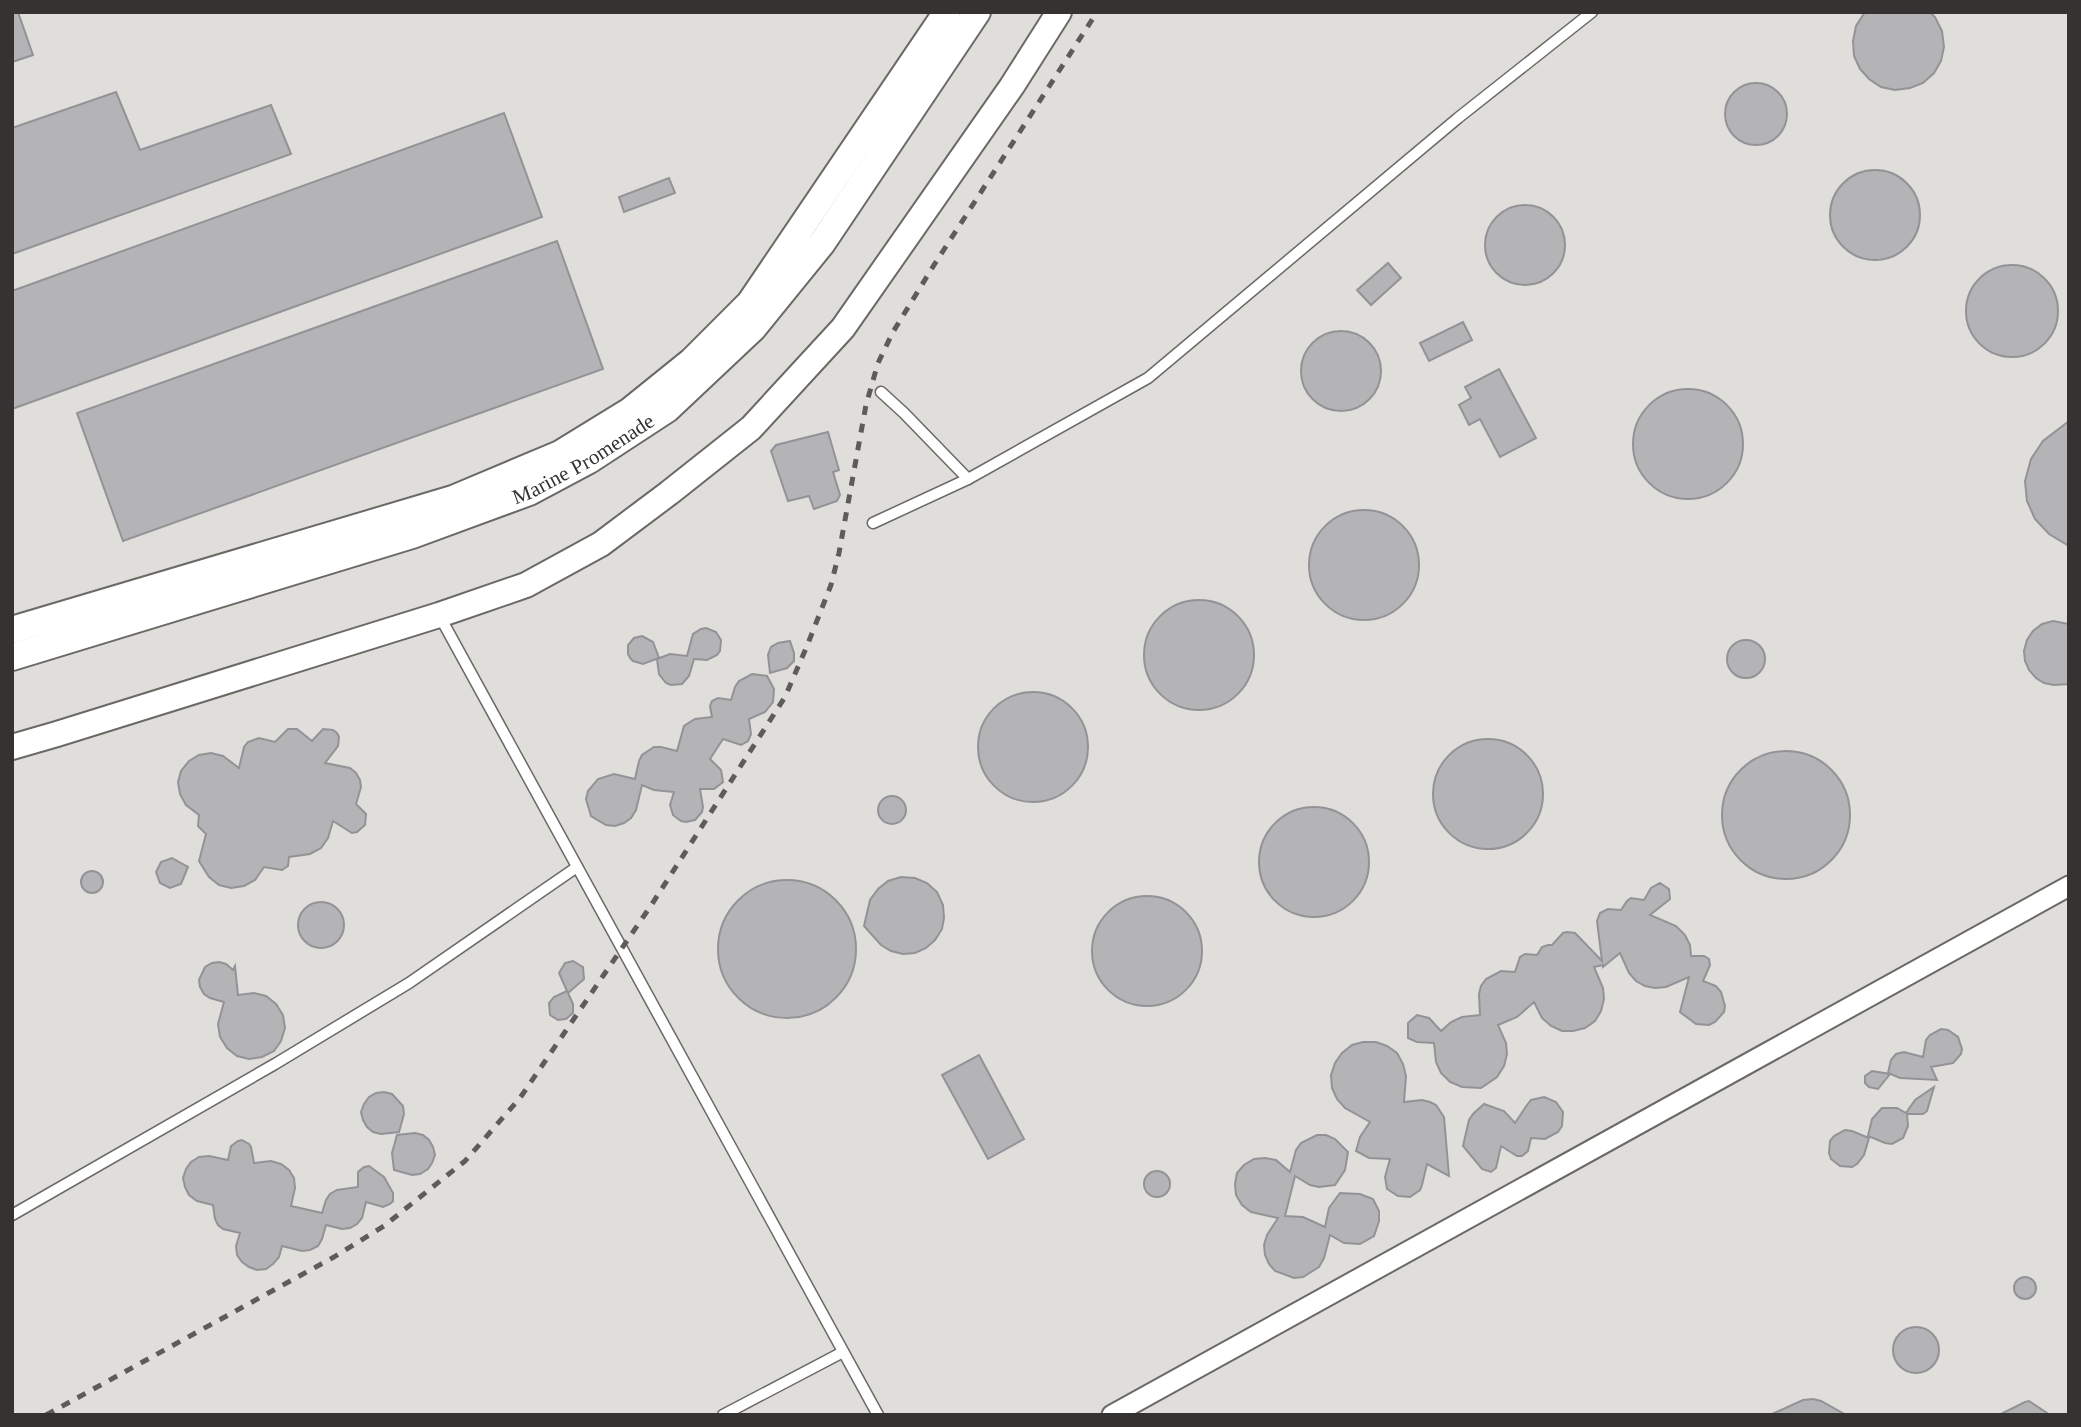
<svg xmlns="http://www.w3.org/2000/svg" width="2081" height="1427" viewBox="0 0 2081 1427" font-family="'Times New Roman',serif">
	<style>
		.building { fill: #b4b4b7; stroke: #939397; stroke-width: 2 }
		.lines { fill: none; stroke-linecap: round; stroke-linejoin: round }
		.service-casing { stroke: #6a6966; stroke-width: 13 }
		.minor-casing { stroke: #6a6966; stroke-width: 23 }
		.tertiary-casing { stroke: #6a6966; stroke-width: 28 }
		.secondary-casing { stroke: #6a6966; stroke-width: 30 }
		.service { stroke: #fff; stroke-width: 10 }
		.minor { stroke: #fff; stroke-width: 19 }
		.tertiary { stroke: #fff; stroke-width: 24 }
		.secondary { stroke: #fff; stroke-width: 26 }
		.rail { stroke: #5e5c5b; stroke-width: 5; stroke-dasharray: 9 9; stroke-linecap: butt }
		.labels { text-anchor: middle; stroke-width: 7; stroke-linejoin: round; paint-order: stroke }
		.street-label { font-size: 21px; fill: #343332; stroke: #fff }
	</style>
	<rect width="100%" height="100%" fill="#e0dedb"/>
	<g class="building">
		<polygon points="12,12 18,12 33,55 12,62"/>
		<polygon points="1865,12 1930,12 1935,17 1942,31 1944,47 1941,61 1934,73 1923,83 1910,88 1895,90 1881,87 1869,79 1860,69 1854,56 1853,41 1856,26"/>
		<circle cx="1756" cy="114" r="31"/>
		<polygon points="116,92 140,150 271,105 291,154 12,254 12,128"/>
		<polygon points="504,113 542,217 12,409 12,291"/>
		<circle cx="1875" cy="215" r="45"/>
		<polygon points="669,178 675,193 624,212 619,197"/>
		<circle cx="1525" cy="245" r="40"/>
		<polygon points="557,241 603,369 123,541 77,413"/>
		<polygon points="1388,263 1401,278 1371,305 1357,290"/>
		<circle cx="2012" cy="311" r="46"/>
		<polygon points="1463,322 1472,340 1429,361 1420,343"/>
		<circle cx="1341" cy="371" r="40"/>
		<polygon points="1499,369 1536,438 1500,457 1480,419 1469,425 1459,405 1471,398 1465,387"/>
		<circle cx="1688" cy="444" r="55"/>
		<polygon points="2069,421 2069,546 2049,534 2035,519 2027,501 2025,481 2031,459 2043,441"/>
		<polygon points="828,432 839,470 833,472 840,495 837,501 814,509 809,496 788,501 771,451 776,445"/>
		<circle cx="1364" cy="565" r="55"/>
		<circle cx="1199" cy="655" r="55"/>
		<polygon points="2053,621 2069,624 2069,684 2054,685 2044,683 2036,678 2029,670 2025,661 2024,651 2027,640 2033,631 2042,624"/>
		<polygon points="706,628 716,632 721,640 720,651 717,655 707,660 694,659 689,676 682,684 671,685 666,683 659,674 657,659 670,654 687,656 693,634 701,629"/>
		<polygon points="642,636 653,642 659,658 643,664 633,661 630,658 628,654 628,645 634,638"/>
		<circle cx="1746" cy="659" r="19"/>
		<polygon points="790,641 794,653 794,661 787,668 770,673 768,655 771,647 778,643"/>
		<polygon points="752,674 767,676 774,689 773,702 765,712 749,719 751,734 748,741 741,745 723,739 710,759 721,770 723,782 714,789 700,789 703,807 702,812 695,820 686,822 681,821 673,815 670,805 674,792 654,790 642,785 636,810 631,818 624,823 615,826 606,825 591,816 586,799 588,791 598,779 614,774 635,779 639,761 642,755 654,747 661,747 677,751 684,726 695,719 712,717 710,706 712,701 718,698 731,700 735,687 739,681"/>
		<circle cx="1033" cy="747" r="55"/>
		<polygon points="288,729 297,729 312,741 323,729 333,730 337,733 339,737 338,746 325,763 350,768 356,773 360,780 361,787 356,804 366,814 365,825 357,832 352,833 333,821 328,838 321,848 310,854 289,857 288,866 282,870 264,867 255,880 244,886 231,888 219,885 209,877 199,861 206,834 198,826 199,815 186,805 180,794 178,782 181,771 189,761 199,755 211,753 223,756 239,768 244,747 248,742 259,738 275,742"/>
		<circle cx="1488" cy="794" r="55"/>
		<circle cx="1786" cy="815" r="64"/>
		<circle cx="892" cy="810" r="14"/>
		<circle cx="1314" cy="862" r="55"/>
		<polygon points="172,858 188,867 181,884 170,888 160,883 156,872 161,862"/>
		<circle cx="92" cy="882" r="11"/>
		<polygon points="901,877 915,878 927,883 937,892 943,905 944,918 942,929 935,940 926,948 915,953 903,954 891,951 881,945 864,926 870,900 878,889 888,881"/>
		<circle cx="787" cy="949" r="69"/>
		<polygon points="1660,883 1669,889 1670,899 1650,915 1676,926 1685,935 1690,945 1691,956 1704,956 1709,959 1710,965 1703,981 1716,986 1721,992 1725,1006 1724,1012 1715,1022 1709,1025 1696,1024 1680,1012 1689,977 1666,987 1655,988 1645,986 1636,981 1629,973 1620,953 1603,967 1603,965 1594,967 1603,988 1604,999 1601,1011 1595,1021 1585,1028 1573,1031 1562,1031 1551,1026 1542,1018 1534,1002 1517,1017 1498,1025 1506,1043 1507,1054 1504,1066 1497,1077 1481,1088 1462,1087 1450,1082 1441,1073 1436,1062 1434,1043 1417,1042 1408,1038 1408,1023 1417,1015 1429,1018 1441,1031 1451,1022 1462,1017 1480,1015 1479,994 1481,986 1486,979 1501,971 1515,972 1520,957 1525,954 1537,955 1542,947 1548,945 1552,945 1563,933 1567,932 1575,933 1602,961 1597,921 1600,913 1608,909 1621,910 1627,901 1631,898 1644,900 1651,888"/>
		<circle cx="1147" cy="951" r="55"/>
		<circle cx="321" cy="925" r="23"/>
		<polygon points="573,961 583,967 584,979 568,993 573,1004 573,1013 566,1019 558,1020 550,1015 549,1003 554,997 567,991 559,973 565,963"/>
		<polygon points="219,962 226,964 233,970 235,966 238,995 254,993 266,996 276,1004 283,1015 285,1028 281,1041 274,1051 262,1057 249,1059 237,1056 227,1048 220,1037 218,1024 224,1002 210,998 204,994 200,987 199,980 205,967 212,963"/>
		<polygon points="1941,1029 1948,1030 1958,1037 1962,1049 1961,1054 1953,1063 1931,1067 1937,1080 1900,1078 1888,1073 1891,1060 1896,1054 1904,1052 1923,1057 1926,1040 1930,1035"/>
		<polygon points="1363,1042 1376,1042 1387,1046 1397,1053 1403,1064 1406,1076 1404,1102 1422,1100 1430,1102 1436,1105 1444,1117 1449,1176 1427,1164 1422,1185 1420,1190 1410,1197 1398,1196 1387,1189 1385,1177 1390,1159 1369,1158 1356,1151 1360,1137 1370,1122 1345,1108 1337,1099 1332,1088 1331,1075 1335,1063 1342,1053 1352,1045"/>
		<polygon points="979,1055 1024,1139 988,1159 942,1075"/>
		<polygon points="1872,1071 1890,1074 1878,1089 1869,1087 1865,1083 1865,1076"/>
		<polygon points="1934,1087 1927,1111 1923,1114 1907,1114 1908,1126 1903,1138 1892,1144 1885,1143 1868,1136 1872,1119 1882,1108 1897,1108 1906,1113 1915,1100"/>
		<polygon points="384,1092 392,1094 403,1106 404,1114 399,1132 381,1134 373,1132 367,1127 363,1120 361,1112 364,1104 369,1097 376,1093"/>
		<polygon points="1544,1097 1556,1102 1563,1112 1562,1126 1558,1132 1545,1139 1531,1138 1528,1151 1522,1156 1517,1156 1501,1146 1496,1168 1491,1172 1482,1169 1463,1146 1469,1120 1473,1114 1484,1104 1504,1111 1515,1123 1527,1105 1531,1100"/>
		<polygon points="1845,1130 1852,1131 1869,1138 1864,1155 1857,1164 1852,1167 1840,1166 1831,1159 1829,1153 1830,1141 1834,1136"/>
		<polygon points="415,1133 423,1135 429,1140 433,1147 435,1155 432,1163 428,1169 420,1174 412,1175 394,1170 392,1153 397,1135"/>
		<polygon points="1317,1135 1326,1135 1335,1139 1348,1152 1345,1170 1335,1185 1319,1187 1310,1185 1295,1176 1285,1216 1303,1217 1325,1227 1329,1208 1340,1193 1360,1194 1373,1199 1379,1211 1379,1221 1374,1236 1360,1244 1344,1243 1330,1235 1324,1258 1319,1267 1303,1277 1294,1278 1275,1271 1269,1264 1265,1255 1264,1245 1267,1235 1278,1218 1251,1212 1242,1205 1236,1195 1235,1184 1237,1173 1244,1165 1254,1159 1265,1158 1276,1160 1290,1172 1296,1150 1301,1143"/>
		<polygon points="242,1140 249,1144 251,1147 254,1163 271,1161 281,1164 289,1170 294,1178 295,1188 291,1206 322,1213 326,1200 330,1194 337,1190 358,1187 358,1172 364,1167 369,1166 384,1177 393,1193 393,1201 390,1204 383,1207 366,1202 362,1218 357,1224 350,1228 342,1229 326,1225 322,1239 318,1246 310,1250 302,1251 282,1246 279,1257 273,1264 266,1269 257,1270 249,1267 242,1262 237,1255 236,1246 240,1233 223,1229 218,1225 215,1219 213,1205 197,1201 189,1195 185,1187 183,1178 186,1169 191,1162 199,1157 209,1156 228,1160 231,1146 238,1141"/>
		<circle cx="1157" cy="1184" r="13"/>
		<circle cx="2025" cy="1288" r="11"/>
		<circle cx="1916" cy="1350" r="23"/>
		<polygon points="1813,1399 1821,1401 1846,1415 1770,1415 1803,1400"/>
		<polygon points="2029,1401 2050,1415 1999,1415 2025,1402"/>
	</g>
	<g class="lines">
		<g class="service-casing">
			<g id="service">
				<polyline points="881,392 904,413 968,479"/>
				<polyline points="873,523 968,479 1148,378 1458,118 1592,12"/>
				<polyline points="439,615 878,1415"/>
				<polyline points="12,1215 275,1064 409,983 577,867"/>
				<polyline points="723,1415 843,1352"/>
			</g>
		</g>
		<g class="minor-casing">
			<polyline id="minor" points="1112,1415 2069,886"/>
		</g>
		<g class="tertiary-casing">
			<polyline id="tertiary" points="12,747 57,734 439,615 526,585 601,544 669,493 751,428 843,328 1012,86 1059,12"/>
		</g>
		<g class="secondary-casing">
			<g id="secondary">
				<polyline points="12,630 453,499 560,454 630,411 692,361 750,303 947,12"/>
				<path id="s1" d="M12,657l400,-122 117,-43 60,-32 78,-51 86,-81 69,-85 155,-231"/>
			</g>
		</g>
		<use href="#service" class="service"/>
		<use href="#minor" class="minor"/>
		<use href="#tertiary" class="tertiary"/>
		<use href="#secondary" class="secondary"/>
		<polyline class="rail" points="46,1415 334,1257 384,1226 465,1161 520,1098 652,904 785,697 807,646 831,585 839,553 866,405 878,363 893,332 934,265 1097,12"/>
	</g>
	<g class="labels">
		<g class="street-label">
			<text dy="7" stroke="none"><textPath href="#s1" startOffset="606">Marine Promenade</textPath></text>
		</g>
	</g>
	<rect width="2081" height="1427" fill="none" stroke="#343332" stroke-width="28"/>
</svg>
